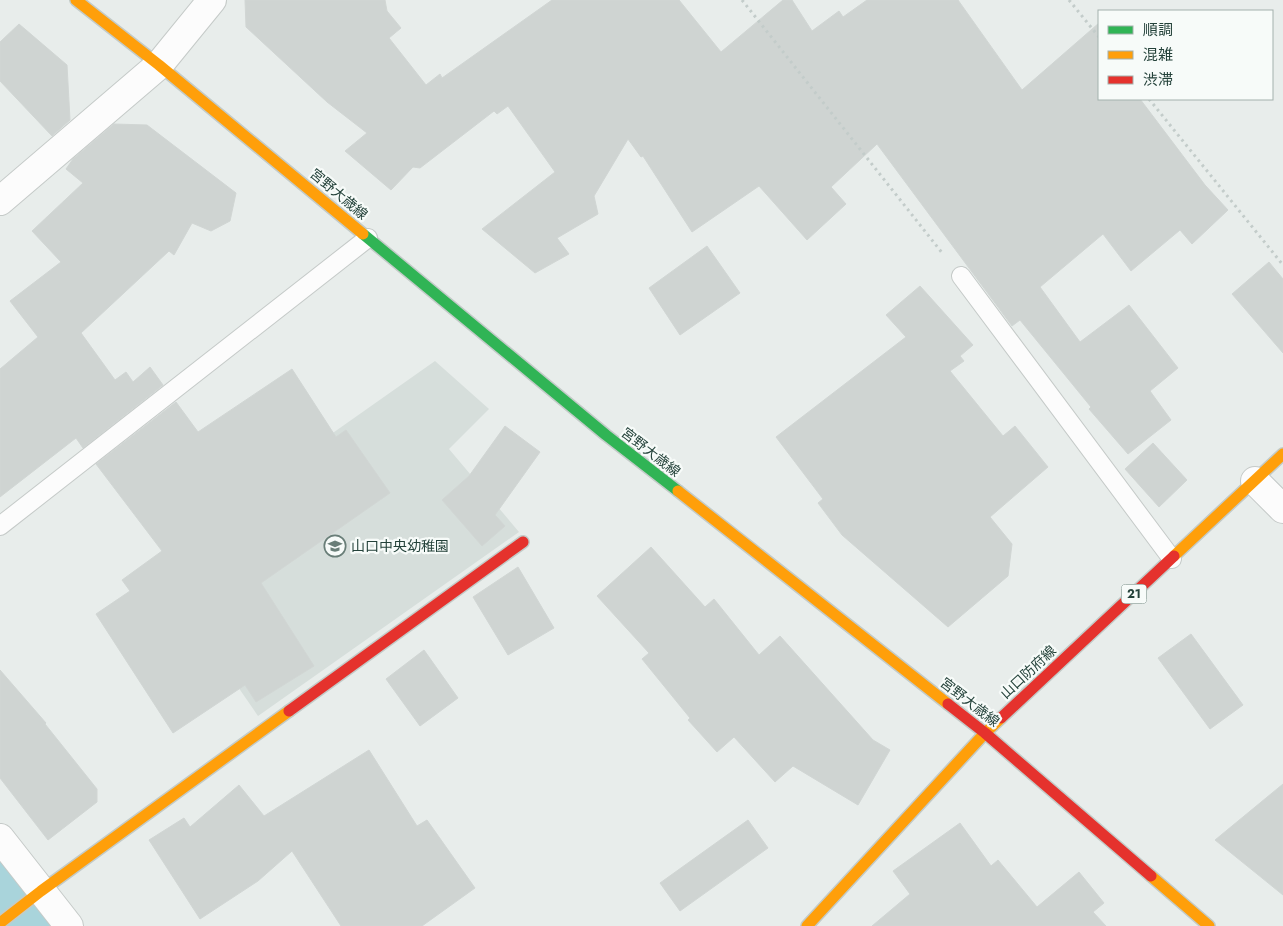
<svg xmlns="http://www.w3.org/2000/svg" width="1283" height="926" viewBox="0 0 1283 926" font-family="Jost,'Noto Sans JP',sans-serif">
	<style>
		.built { fill: #d6dedb }
		.lines { fill: none; stroke-linecap: round; stroke-linejoin: round }
		.river { stroke: #a9d4db; stroke-width: 72 }
		.building { fill: #cfd4d2; stroke: #d1d6d4 }
		.lane-casing { stroke: #c5cac8; stroke-width: 20 }
		.street-casing { stroke: #c5cac8; stroke-width: 30 }
		.fast-casing { stroke: #c3cbc8; stroke-width: 14 }
		.slow-casing { stroke: #c3cbc8; stroke-width: 14 }
		.jam-casing { stroke: #c3cbc8; stroke-width: 14 }
		.path { stroke: #c3ccca; stroke-width: 3; stroke-dasharray: 2.5 4; stroke-linecap: butt }
		.lane { stroke: #fcfcfc; stroke-width: 18 }
		.street { stroke: #fcfcfc; stroke-width: 28 }
		.fast { stroke: #30b455; stroke-width: 11 }
		.slow { stroke: #ff9f0a; stroke-width: 11 }
		.jam { stroke: #e5322d; stroke-width: 11 }
		.labels { text-anchor: middle; stroke-width: 4.5; stroke-linejoin: round; paint-order: stroke }
		.shield { fill: #f7fbf9; stroke: #637a73; stroke-width: 1 }
		.shield-label { font-size: 12px; font-weight: bold; fill: #24423a }
		.street-label { font-size: 14px; fill: #24423a; stroke: #f7fbf9 }
		.poi-label { font-size: 14px; fill: #24423a; stroke: #f7fbf9; text-anchor: start }
	</style>
	<rect width="100%" height="100%" fill="#e8edeb"/>
	<polygon class="built" points="435,361 489,409 449,449 519,532 258,716 151,561"/>
	<g class="lines">
		<polyline class="river" points="0,878 37,926"/>
	</g>
	<g class="building">
		<polygon points="245,0 385,0 387,11 401,28 389,38 426,85 440,74 442,78 552,0 679,0 721,52 783,0 792,0 812,31 839,11 843,17 867,0 958,0 1022,90 1099,23 1099,99 1140,99 1205,185 1228,210 1192,244 1180,230 1131,271 1103,234 1040,287 1080,342 1129,305 1178,368 1150,391 1171,420 1128,454 1089,409 1091,407 1020,320 1012,326 877,144 831,187 846,204 807,240 759,186 692,232 643,156 641,157 628,139 594,196 598,214 557,238 569,254 535,273 482,229 555,172 508,106 497,114 494,111 420,168 413,167 391,190 345,151 367,133 327,102 246,27"/>
		<polygon points="19,24 67,65 70,120 52,136 0,81 0,42"/>
		<polygon points="114,124 147,125 236,193 230,221 211,231 192,223 174,255 169,251 81,333 115,380 126,372 133,382 150,367 163,385 83,448 76,438 0,497 0,369 38,337 10,301 61,262 32,231 83,183 66,169 73,159"/>
		<polygon points="707,246 740,293 680,335 649,288"/>
		<polygon points="1269,262 1283,279 1283,353 1232,294"/>
		<polygon points="920,286 973,345 960,356 964,361 950,371 1003,436 1015,426 1048,467 990,517 1012,544 1008,576 948,627 842,535 818,503 823,499 776,437 906,337 886,315"/>
		<polygon points="292,369 336,437 346,430 390,493 261,583 314,666 256,702 245,685 173,733 96,614 130,591 122,580 162,551 96,464 176,402 198,432"/>
		<polygon points="505,426 540,452 495,515 505,526 482,546 442,500 469,476"/>
		<polygon points="1153,443 1187,480 1159,507 1125,469"/>
		<polygon points="651,547 705,607 714,599 759,655 780,636 873,740 890,750 858,805 793,766 775,782 734,737 717,752 688,720 690,718 642,659 649,653 597,596"/>
		<polygon points="518,567 554,628 508,655 473,597"/>
		<polygon points="1191,634 1243,705 1210,729 1158,658"/>
		<polygon points="424,650 458,698 420,726 386,679"/>
		<polygon points="0,670 46,723 45,724 97,789 97,802 48,840 0,778"/>
		<polygon points="369,750 417,826 427,820 475,888 422,926 341,926 292,851 258,881 200,919 149,840 184,818 190,827 239,785 264,816"/>
		<polygon points="1283,784 1283,895 1215,840"/>
		<polygon points="748,820 768,848 680,911 660,883"/>
		<polygon points="960,823 991,866 998,860 1037,907 1079,872 1104,903 1093,912 1106,926 872,926 910,894 893,871"/>
	</g>
	<g class="lines">
		<g class="lane-casing">
			<g id="lane">
				<polyline points="961,276 1172,559"/>
				<polyline points="0,526 368,238"/>
			</g>
		</g>
		<g class="street-casing">
			<g id="street">
				<polyline points="0,201 159,65 212,0"/>
				<polyline points="1255,481 1283,509"/>
				<polyline points="0,838 69,926"/>
			</g>
		</g>
		<g class="fast-casing">
			<polyline id="fast" points="363,234 606,435 678,491"/>
		</g>
		<g class="slow-casing">
			<g id="slow">
				<polyline points="76,0 159,65 363,234"/>
				<polyline points="678,491 948,704"/>
				<polyline points="1174,556 1283,454"/>
				<polyline points="1151,876 1209,926"/>
				<polyline points="0,923 41,891 289,711"/>
				<polyline points="807,926 985,733 1001,718"/>
			</g>
		</g>
		<g class="jam-casing">
			<g id="jam">
				<polyline points="948,704 985,733 1151,876"/>
				<polyline points="289,711 523,542"/>
				<polyline points="1001,718 1174,556"/>
			</g>
		</g>
		<g class="path">
			<polyline points="742,0 943,254"/>
			<polyline points="1069,0 1099,37"/>
			<polyline points="1149,99 1283,265"/>
		</g>
		<use href="#lane" class="lane"/>
		<use href="#street" class="street"/>
		<use href="#fast" class="fast"/>
		<use href="#slow" class="slow"/>
		<use href="#jam" class="jam"/>
	</g>
	<defs>
		<g id="school-ring" transform="scale(1.125)"><circle r="9.5" fill="#f7fbf9" stroke="#697e78" stroke-width="1.5"/><path d="M0-5L7-2L0 1L-7-2ZM-4 1L0 2.5L4 1V4Q0 6-4 4Z" fill="#697e78"/></g>
	</defs>
	<g fill-rule="evenodd">
		<use href="#school-ring" x="335" y="546"/>
	</g>
	<g class="labels">
		<rect class="shield" x="1121.5" y="584.5" width="25" height="19" rx="4"/>
		<g class="shield-label">
			<text x="1134" y="598">21</text>
		</g>
		<g class="street-label">
			<text transform="translate(339 194) rotate(40)" y="5">宮野大歳線</text>
			<text transform="translate(651 452) rotate(38)" y="5">宮野大歳線</text>
			<text transform="translate(1028 672) rotate(-43)" y="5">山口防府線</text>
			<text transform="translate(970 702) rotate(38)" y="5">宮野大歳線</text>
		</g>
		<g class="poi-label">
			<text x="351" y="551">山口中央幼稚園</text>
		</g>
	</g>
	<rect x="1098" y="10" width="175" height="90" fill="#f7fbf9" stroke="#a3b1ad"/>
	<rect x="1108" y="26" width="25" height="8" fill="#30b455" stroke="#a3b1ad"/>
	<text x="1143" y="35" font-size="15" fill="#24423a">順調</text>
	<rect x="1108" y="51" width="25" height="8" fill="#ff9f0a" stroke="#a3b1ad"/>
	<text x="1143" y="60" font-size="15" fill="#24423a">混雑</text>
	<rect x="1108" y="76" width="25" height="8" fill="#e5322d" stroke="#a3b1ad"/>
	<text x="1143" y="85" font-size="15" fill="#24423a">渋滞</text>
</svg>
